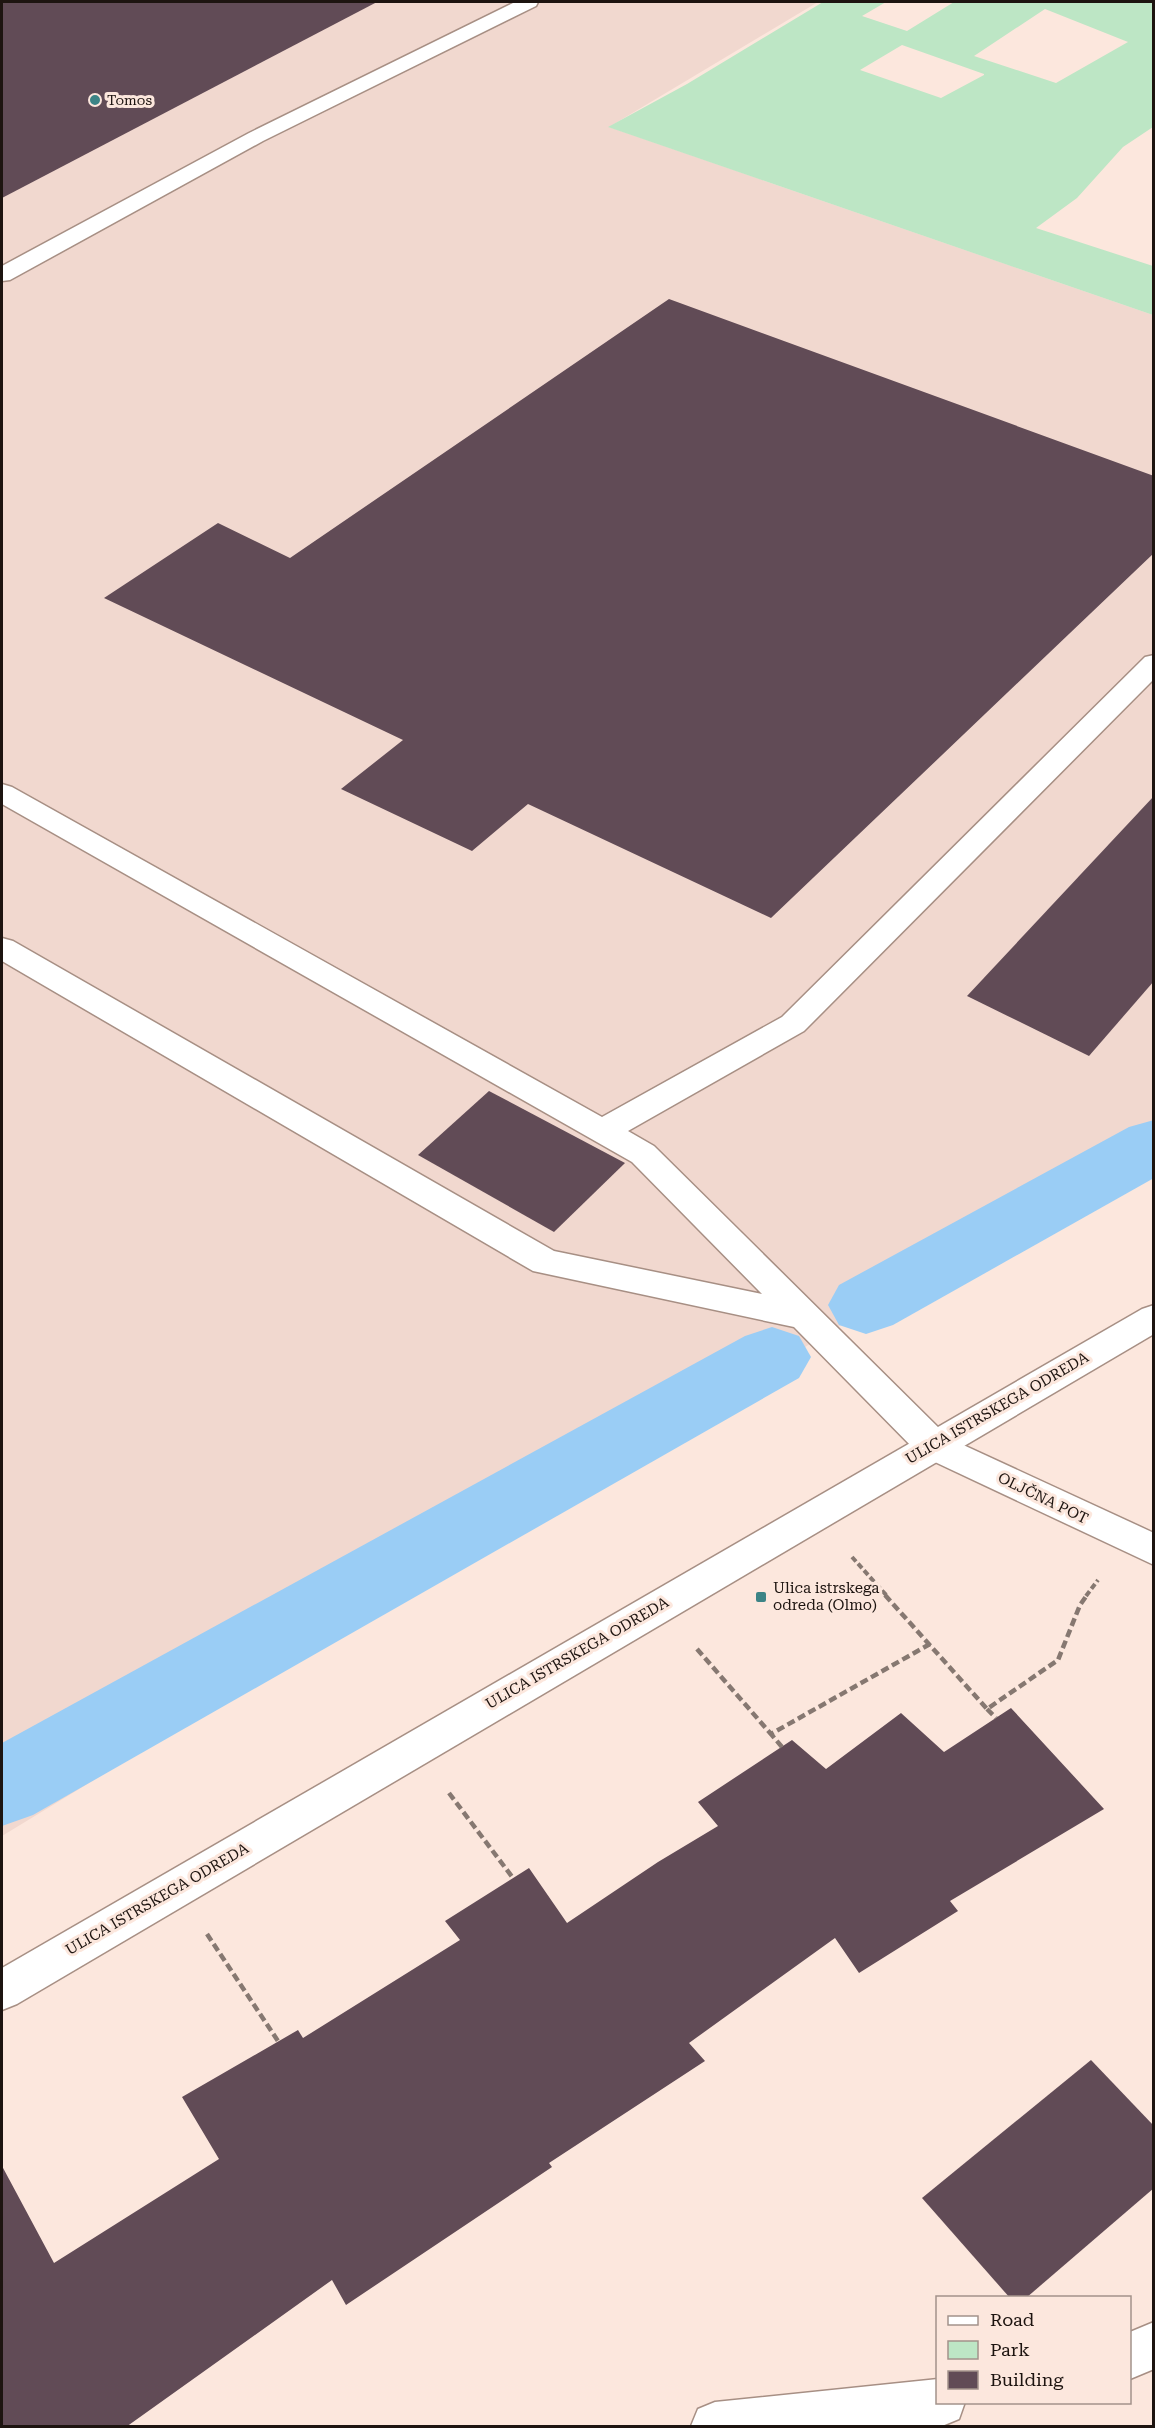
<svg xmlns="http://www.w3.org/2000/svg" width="1155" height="2428" viewBox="0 0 1155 2428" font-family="'Roboto Serif',serif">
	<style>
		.industrial { fill: #f1d8cf }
		.green { fill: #bde6c5; fill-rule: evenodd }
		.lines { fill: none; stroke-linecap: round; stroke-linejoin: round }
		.canal { fill: #9acdf5; fill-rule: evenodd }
		.building { fill: #614b56 }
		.lane-casing { stroke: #a78f84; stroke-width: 3 }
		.street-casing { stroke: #a78f84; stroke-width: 3 }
		.secondary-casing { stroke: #a78f84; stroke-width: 3 }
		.path-far1 { stroke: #867871; stroke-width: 4; stroke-dasharray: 6 3; stroke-linecap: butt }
		.path { stroke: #867871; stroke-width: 4.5; stroke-dasharray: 8 4; stroke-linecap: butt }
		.lane { fill: #fff; fill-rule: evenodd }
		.street { fill: #fff; fill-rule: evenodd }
		.secondary { fill: #fff; fill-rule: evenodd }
		.poi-dot { fill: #3c8486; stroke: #fce7dd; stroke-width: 2 }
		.labels { text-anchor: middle; stroke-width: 6; stroke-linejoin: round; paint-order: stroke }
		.far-poi-label { font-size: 14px; fill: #1d1410; stroke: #fce7dd; text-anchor: start }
		.street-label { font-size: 15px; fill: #1d1410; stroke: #fce7dd }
		.poi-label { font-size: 15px; fill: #1d1410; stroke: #fce7dd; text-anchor: start }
	</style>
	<rect width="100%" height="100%" fill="#fce7dd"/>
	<polygon class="industrial" points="2,2 818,2 609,127 1153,315 1153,1135 2,1836"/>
	<path class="green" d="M823,2h63l-24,14 45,15 47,-29h199v125l-30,20 -46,51 -41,30 117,38v49l-545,-188 79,-43zM1045,9l83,33 -72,41 -82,-27zM902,45l82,29v1l-43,23 -81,-28z"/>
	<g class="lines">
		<g class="canal">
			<polygon points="1154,1120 1154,1178 893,1325 866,1334 839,1325 828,1305 839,1285 1129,1127"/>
			<polygon points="772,1327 799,1336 811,1357 799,1378 33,1815 2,1826 2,1743 745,1336"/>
		</g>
	</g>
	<g class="building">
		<polygon points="2,2 377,2 2,198"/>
		<polygon points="669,299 1154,476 1154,553 771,918 528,804 472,851 341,789 403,740 104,598 218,523 290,558"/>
		<polygon points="1154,796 1154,981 1089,1056 967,996"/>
		<polygon points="489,1091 625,1163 554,1232 418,1155"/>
		<polygon points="1011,1708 1104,1809 950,1901 958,1911 859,1973 835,1938 689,2043 705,2061 549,2163 552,2167 346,2305 332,2280 126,2427 2,2427 2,2166 54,2263 219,2159 182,2097 298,2030 303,2038 460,1940 445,1921 529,1868 567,1923 658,1862 718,1826 698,1802 792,1740 826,1769 901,1713 944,1752"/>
		<polygon points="1091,2060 1154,2126 1154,2188 1026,2298 1010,2298 922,2198"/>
	</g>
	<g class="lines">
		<g class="lane-casing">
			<g id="lane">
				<polygon points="515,2 538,2 536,6 263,141 10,280 2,281 2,266 249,133"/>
				<polygon points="1154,655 1154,679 804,1031 628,1131 654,1146 946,1435 951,1445 946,1455 933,1459 920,1455 794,1327 533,1271 2,961 2,938 13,941 554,1251 762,1294 632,1162 2,804 2,784 12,787 602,1117 782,1017 1145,657"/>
			</g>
		</g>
		<g class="street-casing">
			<g id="street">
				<polygon points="933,1431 1154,1533 1154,1565 920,1455 915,1445 920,1435"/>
				<polygon points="1154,2322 1154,2369 1130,2379 1130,2332"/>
				<polygon points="938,2379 938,2402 965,2402 959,2419 942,2426 691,2426 698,2409 715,2402"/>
			</g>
		</g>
		<g class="secondary-casing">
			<polygon id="secondary" points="1154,1305 1154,1334 17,2004 2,2010 2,1968 1142,1309"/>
		</g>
		<g class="path-far1">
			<polyline points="852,1557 887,1596"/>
			<polyline points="1086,1596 1098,1580"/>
		</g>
		<g class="path">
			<polyline points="885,1595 987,1709 1058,1660 1080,1605 1087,1595"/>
			<polyline points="697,1649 771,1734"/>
			<polyline points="987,1709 996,1718"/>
			<polyline points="782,1747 771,1734 930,1644"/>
			<polyline points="449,1793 513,1878"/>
			<polyline points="207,1934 278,2041"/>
		</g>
		<use href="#lane" class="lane"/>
		<use href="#street" class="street"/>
		<use href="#secondary" class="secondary"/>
	</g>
	<g class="poi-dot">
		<circle cx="95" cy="100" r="6"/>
		<rect x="755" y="1591" width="12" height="12" rx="3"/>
	</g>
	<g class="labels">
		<g class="far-poi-label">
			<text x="107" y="105">Tomos</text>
		</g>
		<g class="street-label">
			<text transform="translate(997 1408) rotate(-30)" y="5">ULICA ISTRSKEGA ODREDA</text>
			<text transform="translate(1043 1498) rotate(26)" y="5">OLJČNA POT</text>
			<text transform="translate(577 1653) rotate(-30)" y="5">ULICA ISTRSKEGA ODREDA</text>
			<text transform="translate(157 1899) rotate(-30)" y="5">ULICA ISTRSKEGA ODREDA</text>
		</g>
		<g class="poi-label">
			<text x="773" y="1593">Ulica istrskega<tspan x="773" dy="17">odreda (Olmo)</tspan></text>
		</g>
	</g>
	<rect width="1155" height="2428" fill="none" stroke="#1d1410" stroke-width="6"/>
	<rect x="936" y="2296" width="195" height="108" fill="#fce7dd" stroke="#a3938b" stroke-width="1.5"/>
	<rect x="948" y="2316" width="30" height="9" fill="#ffffff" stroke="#a3938b" stroke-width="1.5"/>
	<text x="990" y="2326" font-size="18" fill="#1d1410">Road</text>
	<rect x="948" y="2341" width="30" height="18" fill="#bde6c5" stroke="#a3938b" stroke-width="1.5"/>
	<text x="990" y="2356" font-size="18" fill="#1d1410">Park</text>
	<rect x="948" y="2371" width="30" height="18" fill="#614b56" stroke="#a3938b" stroke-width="1.5"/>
	<text x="990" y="2386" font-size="18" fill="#1d1410">Building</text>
</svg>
